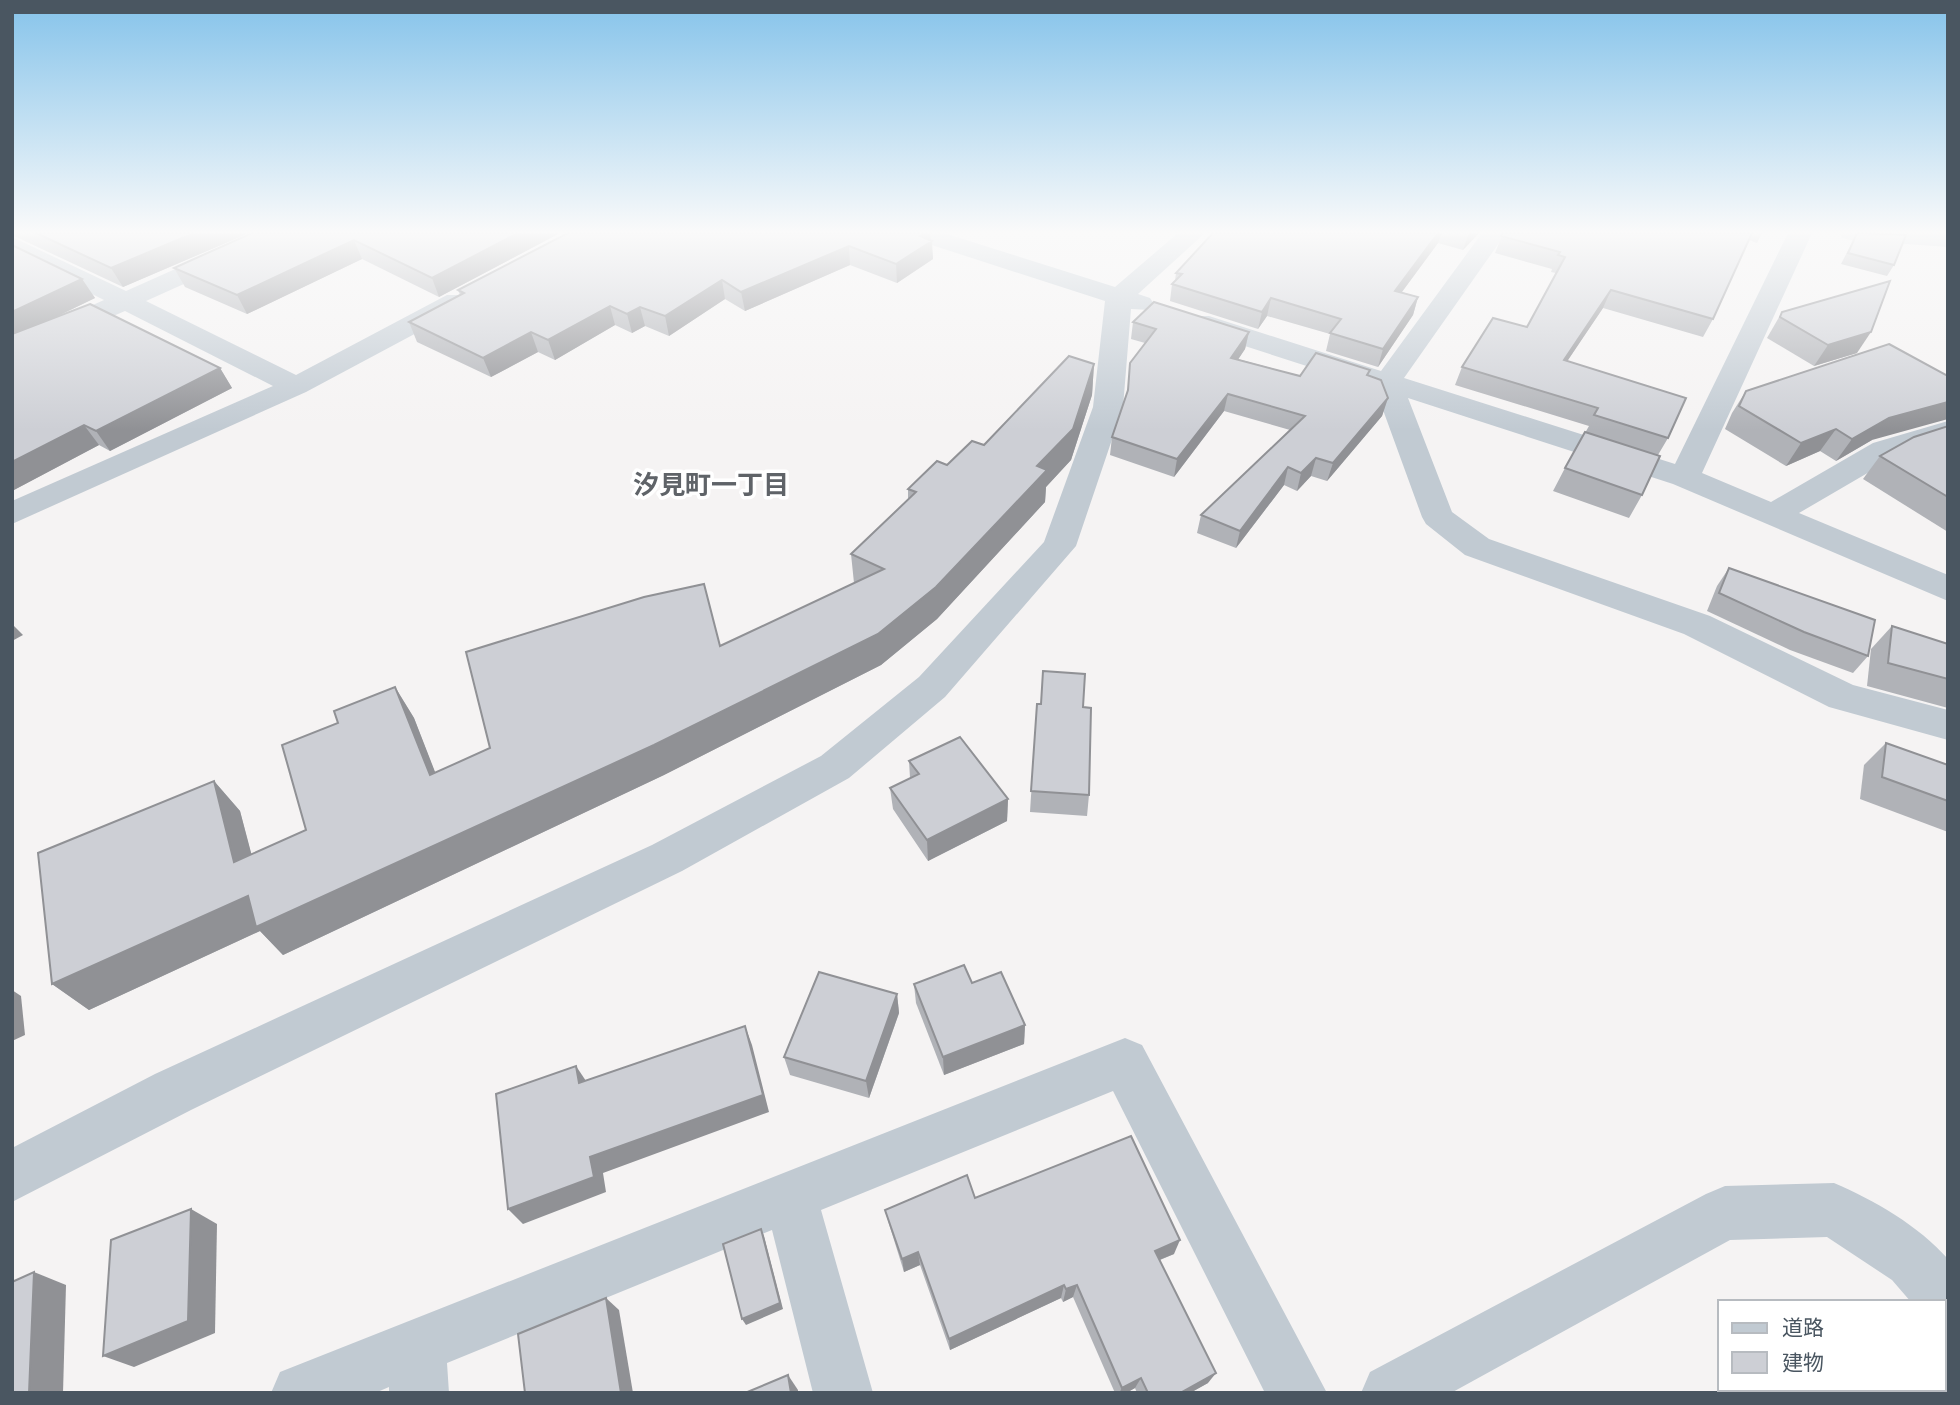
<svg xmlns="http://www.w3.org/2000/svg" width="1960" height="1405" viewBox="0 0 1960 1405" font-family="'Varela Round','Noto Sans JP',sans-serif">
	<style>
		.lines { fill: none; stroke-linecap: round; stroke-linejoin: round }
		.minor { fill: #c1cad2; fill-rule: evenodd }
		.wall { fill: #b0b2b7 }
		.shaded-wall { fill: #909195 }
		.building { fill: #cdcfd5; stroke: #909195; stroke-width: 2 }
		.labels { text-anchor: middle; stroke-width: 7; stroke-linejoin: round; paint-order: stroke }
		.neighbourhood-label { font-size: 26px; font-weight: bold; fill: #5f6368; stroke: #fff }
	</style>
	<rect width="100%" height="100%" fill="#f5f3f3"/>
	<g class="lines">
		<g class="minor">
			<polygon points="256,233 289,233 286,238 146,301 296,375 447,295 465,295 469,301 465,307 306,392 12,524 12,501 273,386 125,311 12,359 12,341 104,300 12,254 12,237 126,291"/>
			<polygon points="907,233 944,233 1115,287 1178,233 1205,233 1138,294 1150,298 1154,304 1150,310 1131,309 1123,407 1076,546 945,697 849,778 682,871 191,1110 12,1202 12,1148 155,1074 652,845 821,756 919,677 1044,542 1093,407 1105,301 910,238"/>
			<polygon points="1482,233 1506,233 1404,378 1675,464 1788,233 1812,233 1702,473 1771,502 1873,443 1948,421 1948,440 1895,457 1799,513 1948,575 1948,601 1673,484 1408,398 1452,512 1489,539 1710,616 1853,685 1948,710 1948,740 1829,707 1684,634 1465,555 1426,524 1422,517 1375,388 1189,328 1186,322 1189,316 1209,316 1381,371"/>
			<polygon points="1839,233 1948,233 1948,247 1851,240 1842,238"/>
			<polygon points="1125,1038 1142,1045 1327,1393 1265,1393 1113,1091 821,1210 873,1393 813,1393 772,1230 447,1363 449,1393 389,1393 389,1387 375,1393 271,1393 280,1372"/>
			<path d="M1834,1183c40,17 85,43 114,76v71l-4,-1v-27h-33l-19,-22 -65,-43 -97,3 -279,153h-90l9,-21 336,-178 19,-8z"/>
		</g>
	</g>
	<g class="wall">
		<polygon points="12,233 249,233 123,287 12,235"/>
		<polygon points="252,233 560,233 439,297 362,259 247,314 185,287 174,268"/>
		<polygon points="930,233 933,259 897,283 850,265 745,311 725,299 669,336 645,326 632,333 615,325 555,360 538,352 491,377 417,342 409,322 460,295 458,290"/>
		<polygon points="1213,233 1479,233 1463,250 1438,243 1402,292 1418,297 1413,315 1378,367 1326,351 1330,334 1267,316 1258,329 1170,301 1172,284 1175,281 1176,273"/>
		<polygon points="1503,233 1762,233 1757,243 1749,240 1713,319 1703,337 1603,308 1567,361 1668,438 1658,455 1642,495 1629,518 1553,491 1565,468 1589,426 1455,385 1462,367 1527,327 1556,273 1551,272 1552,269 1495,253"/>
		<polygon points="1857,233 1894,265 1887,276 1841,264"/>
		<polygon points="12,245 82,279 95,298 52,319 220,368 232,388 110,451 99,445 12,491"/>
		<polygon points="1782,312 1857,353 1814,366 1767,338"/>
		<polygon points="1133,322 1249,332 1245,349 1238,359 1300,376 1368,375 1388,398 1382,416 1327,481 1311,476 1297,491 1284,485 1236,548 1197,533 1201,515 1290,430 1224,411 1174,477 1110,455 1112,437 1145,343 1131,339"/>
		<polygon points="1094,364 1092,395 1071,460 1046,487 1045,502 937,619 881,665 664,775 283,955 260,931 89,1010 52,984 214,781 240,811 251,854 306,830 338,723 395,687 414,718 435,773 720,646 854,583 851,554 908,500 908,489 947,465 984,445"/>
		<polygon points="1746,391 1872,440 1836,461 1820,451 1786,466 1725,429 1732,413"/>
		<polygon points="1948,426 1948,532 1863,479 1880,456"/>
		<polygon points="1729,568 1868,656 1853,673 1790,650 1707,611 1717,586"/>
		<polygon points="1892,626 1948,644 1948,708 1867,686 1871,649"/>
		<polygon points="1037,704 1083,707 1089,795 1087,816 1030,812"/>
		<polygon points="1886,743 1948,765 1948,832 1860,799 1864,765"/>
		<polygon points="909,761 1008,799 1007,821 928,861 893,809 890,788 910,778"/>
		<polygon points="972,983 1025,1025 1024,1044 944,1075 916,1003 914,984"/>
		<polygon points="897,994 899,1013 869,1098 790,1075 784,1057"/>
		<polygon points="975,1198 1174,1254 1160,1260 1208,1383 1190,1393 1137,1393 1135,1388 1126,1393 1115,1393 1073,1297 1063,1302 1061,1298 950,1350 920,1265 904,1272 889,1224 885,1210"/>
	</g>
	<g class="shaded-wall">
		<polygon points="194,233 249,233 123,287 111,268"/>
		<polygon points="518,233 560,233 439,297 432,278"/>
		<polygon points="924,233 930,233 931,242 932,241 933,259 897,283 896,264 920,236"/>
		<polygon points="1438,233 1442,233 1438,243 1390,308 1395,291"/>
		<polygon points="1469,233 1479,233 1463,250"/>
		<polygon points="354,240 362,259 247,314 237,295"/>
		<polygon points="849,246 850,265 745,311 741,292"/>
		<polygon points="82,279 95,298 12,338 12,312"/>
		<polygon points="722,280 725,299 669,336 665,316"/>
		<polygon points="1611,290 1603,308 1556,378 1564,360"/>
		<polygon points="1418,297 1413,315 1378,367 1383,349"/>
		<polygon points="1271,298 1267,316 1258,329 1262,312"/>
		<polygon points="610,306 615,325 555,360 548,340"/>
		<polygon points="640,307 645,326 632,333 627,314"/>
		<polygon points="531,332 538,352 491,377 483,358"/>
		<polygon points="1249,332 1245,349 1228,375 1231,358"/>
		<polygon points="1871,332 1857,353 1814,366 1828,345"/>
		<polygon points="1094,364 1092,395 1071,460 1046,487 1045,502 937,619 881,665 664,775 283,955 260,931 89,1010 52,984 248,896 654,745 1037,466"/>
		<polygon points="220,368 232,388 110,451 96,431"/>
		<polygon points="1228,394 1224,411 1174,477 1177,459"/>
		<polygon points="1388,398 1382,416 1327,481 1333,463"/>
		<polygon points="1948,402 1948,419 1872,440 1836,461 1852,439 1889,418"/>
		<polygon points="84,425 99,445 12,491 12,462"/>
		<polygon points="1836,429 1820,451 1786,466 1801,443"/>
		<polygon points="1316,458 1311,476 1297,491 1301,473"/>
		<polygon points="1288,467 1284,485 1236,548 1240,531"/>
		<polygon points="12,624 23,635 12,641"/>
		<polygon points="395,687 414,718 448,805 430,775"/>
		<polygon points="214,781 240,811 261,890 234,862"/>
		<polygon points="1008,799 1007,821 928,861 927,840"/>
		<polygon points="12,990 21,996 25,1035 12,1041"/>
		<polygon points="897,994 899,1013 869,1098 866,1081"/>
		<polygon points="1025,1025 1024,1044 944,1075 943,1057"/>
		<polygon points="745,1026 752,1045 769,1112 603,1173 606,1192 523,1224 508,1209 590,1157"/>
		<polygon points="576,1066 588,1084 579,1083"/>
		<polygon points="191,1209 217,1224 215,1333 134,1367 103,1356"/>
		<polygon points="761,1229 764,1236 783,1309 746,1325 742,1319"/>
		<polygon points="1180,1240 1174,1254 1149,1264 1155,1251"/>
		<polygon points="918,1252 920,1265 904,1272 902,1259"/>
		<polygon points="34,1272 66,1285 63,1393 29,1393"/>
		<polygon points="1064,1285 1061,1298 950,1350 949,1339"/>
		<polygon points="1077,1285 1073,1297 1063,1302 1066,1289"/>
		<polygon points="606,1298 619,1310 633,1393 621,1393"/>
		<polygon points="1216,1373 1208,1383 1190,1393 1180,1393"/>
		<polygon points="788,1375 798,1390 798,1393 791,1393"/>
		<polygon points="1141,1378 1135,1388 1126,1393 1119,1393 1122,1388"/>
	</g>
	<g class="building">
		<polygon points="36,233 194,233 111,268"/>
		<polygon points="252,233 518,233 432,278 354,240 237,295 174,268"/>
		<polygon points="568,233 924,233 920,236 932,241 896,264 849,246 741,292 722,280 665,316 640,307 627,314 610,306 548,340 531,332 483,358 409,322 464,293 458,290"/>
		<polygon points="1213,233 1438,233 1395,291 1418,297 1383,349 1330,333 1341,319 1271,298 1262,312 1172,284 1182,274 1176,273"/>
		<polygon points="1503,233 1752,233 1713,319 1611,290 1564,360 1686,398 1668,438 1594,415 1598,408 1462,367 1493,318 1527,327 1565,257 1558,255 1560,252 1501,236"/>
		<polygon points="1857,233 1906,235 1894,265 1848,253"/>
		<polygon points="12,245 82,279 12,312"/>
		<polygon points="1890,281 1871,332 1828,345 1780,317 1782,312"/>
		<polygon points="1154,302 1249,332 1231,358 1300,376 1316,353 1370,370 1367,375 1381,380 1388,398 1333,463 1316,458 1301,473 1288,467 1240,531 1201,515 1305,416 1228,394 1177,459 1112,437 1128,390 1130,363 1156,329 1133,322"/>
		<polygon points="90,304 220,368 96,431 84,425 12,462 12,334"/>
		<polygon points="1889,344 1948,376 1948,402 1889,418 1852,439 1836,429 1801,443 1739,406 1746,391"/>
		<polygon points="1069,356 1094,364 1073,429 1037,466 1047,470 936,587 878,634 654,745 256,927 248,896 52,984 38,853 214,781 234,862 306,830 282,745 338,723 334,711 395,687 430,775 490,748 466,652 644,597 704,584 720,646 884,569 851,554 916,492 908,489 937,461 947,465 972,441 984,445"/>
		<polygon points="1948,426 1948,497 1880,456 1914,437"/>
		<polygon points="1585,432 1660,456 1642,495 1565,468"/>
		<polygon points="1729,568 1875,620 1868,656 1804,632 1719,593"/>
		<polygon points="1892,626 1948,644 1948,679 1888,663"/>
		<polygon points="1043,671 1085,674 1083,707 1091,708 1089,795 1031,791 1037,704 1041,704"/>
		<polygon points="960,737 1008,799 927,840 890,788 919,774 909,761"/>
		<polygon points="1886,743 1948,765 1948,801 1882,777"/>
		<polygon points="964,965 972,983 1001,972 1025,1025 943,1057 914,984"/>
		<polygon points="819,972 897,994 866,1081 784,1057"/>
		<polygon points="745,1026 763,1095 590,1157 594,1177 508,1209 496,1094 576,1066 579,1083"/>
		<polygon points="1131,1136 1180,1240 1155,1251 1216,1373 1180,1393 1148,1393 1141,1378 1122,1388 1077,1285 1066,1289 1064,1285 949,1339 918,1252 902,1259 885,1210 967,1175 975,1198"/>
		<polygon points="191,1209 188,1321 103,1356 111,1240"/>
		<polygon points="761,1229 780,1303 742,1319 723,1244"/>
		<polygon points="34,1272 29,1393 12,1393 12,1282"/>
		<polygon points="606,1298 621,1393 525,1393 518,1334"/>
		<polygon points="788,1375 791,1393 745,1393"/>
	</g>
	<linearGradient id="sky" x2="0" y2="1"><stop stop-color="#85c3ea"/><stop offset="0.54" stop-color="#fafafa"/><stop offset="1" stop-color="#fafafa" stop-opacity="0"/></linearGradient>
	<rect width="1960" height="430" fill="url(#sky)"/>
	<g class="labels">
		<g class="neighbourhood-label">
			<text x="711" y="494">汐見町一丁目</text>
		</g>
	</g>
	<rect width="1960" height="1405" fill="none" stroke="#4a5661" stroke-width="28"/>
	<rect x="1718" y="1300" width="228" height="91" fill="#ffffff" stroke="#b7bbc0" stroke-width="2"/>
	<rect x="1732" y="1323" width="35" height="10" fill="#c1cad2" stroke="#b7bbc0" stroke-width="2"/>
	<text x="1782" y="1335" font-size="21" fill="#4a5661">道路</text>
	<rect x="1732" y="1352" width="35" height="21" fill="#cdcfd5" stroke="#b7bbc0" stroke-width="2"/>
	<text x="1782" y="1370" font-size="21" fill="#4a5661">建物</text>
</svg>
